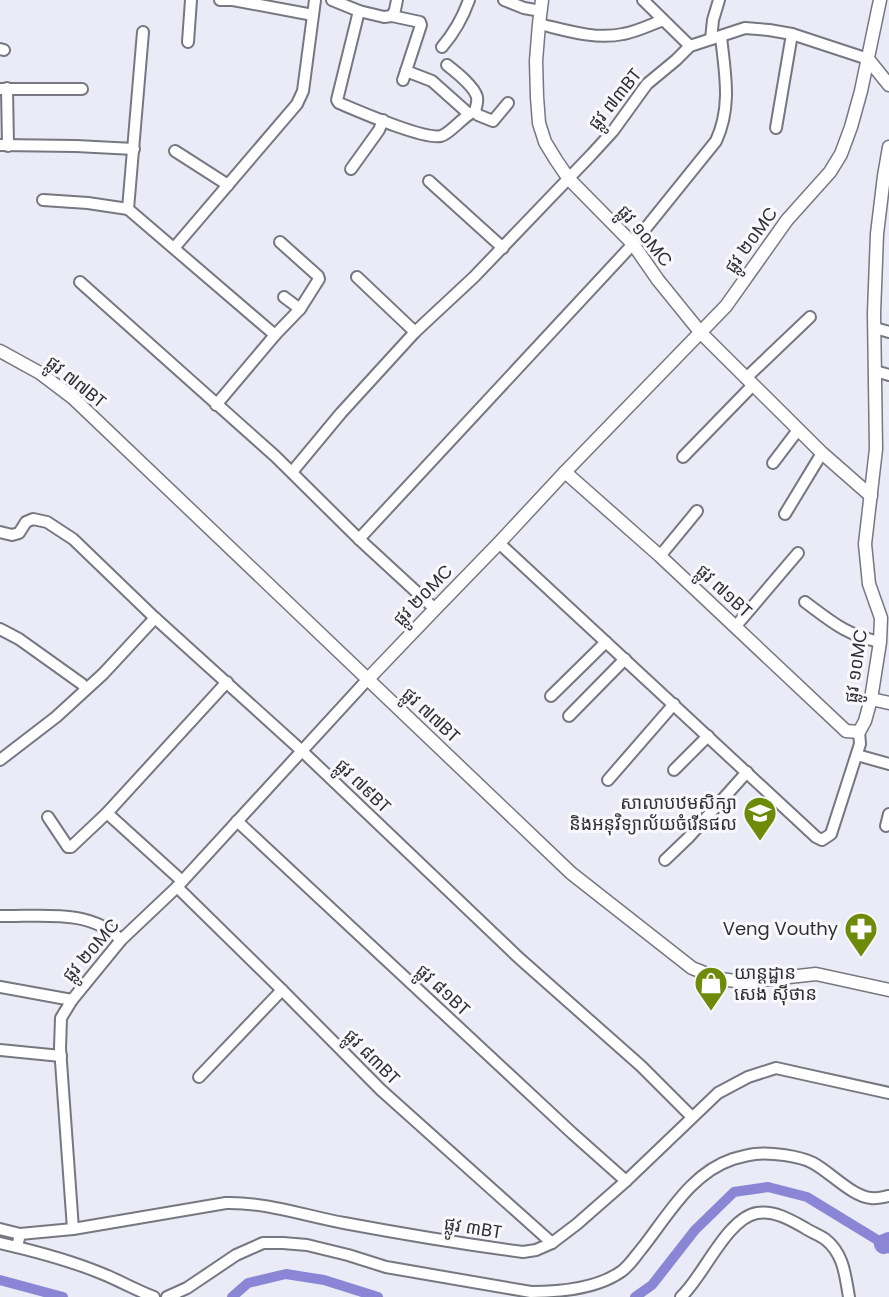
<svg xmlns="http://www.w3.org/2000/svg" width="889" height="1297" viewBox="0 0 889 1297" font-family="Poppins,'Noto Sans Khmer',sans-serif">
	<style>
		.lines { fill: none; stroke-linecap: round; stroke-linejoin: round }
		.stream { stroke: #8a86d5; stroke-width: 3 }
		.canal { stroke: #8a86d5; stroke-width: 10 }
		.river { stroke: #8a86d5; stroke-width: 20 }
		.minor-casing { stroke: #767781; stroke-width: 14 }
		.tertiary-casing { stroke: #767781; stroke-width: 15 }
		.minor { stroke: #fff; stroke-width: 10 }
		.tertiary { stroke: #fff; stroke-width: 12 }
		.labels { text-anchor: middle; stroke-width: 6; stroke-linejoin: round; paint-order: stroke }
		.street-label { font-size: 18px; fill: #313135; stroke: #f9f9fd }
		.poi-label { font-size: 18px; fill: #313135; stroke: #f9f9fd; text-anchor: end }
	</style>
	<rect width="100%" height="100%" fill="#eaebf6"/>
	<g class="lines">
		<polyline class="stream" points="884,1244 889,1252"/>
		<g class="canal">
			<polyline points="0,1280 63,1297"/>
			<polyline points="232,1297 248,1283 286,1274 324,1280 378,1297"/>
			<polyline points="635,1297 652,1285 695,1230 734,1192 768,1187 807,1197 884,1244"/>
		</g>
		<polyline class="river" points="884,1244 889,1242"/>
		<g class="minor-casing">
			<g id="minor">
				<polyline points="220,0 233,0 313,15"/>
				<polyline points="332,0 359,11 384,17 392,16 420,22 421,25 403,80"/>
				<polyline points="504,0 524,8 541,11"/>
				<polyline points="643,0 690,46"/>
				<path d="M359,11l-22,89 2,3c19,8 85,37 102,33 9,-2 22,-20 34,-25 1,-4 3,-9 2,-14 -3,-11 -21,-25 -30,-32"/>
				<polyline points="392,16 395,10 397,0"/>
				<path d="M539,24c26,6 56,16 84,10 13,-2 27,-9 40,-14"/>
				<polyline points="143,32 128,209 275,335"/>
				<polyline points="711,39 713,20 719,0"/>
				<polyline points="188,42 191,0"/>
				<path d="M442,47c12,-14 21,-30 27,-47"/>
				<polyline points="0,49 4,50"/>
				<polyline points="406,71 432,81 469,114"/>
				<polyline points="7,88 8,146"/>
				<polyline points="0,89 82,89"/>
				<polyline points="475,111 478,115 493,121 508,103"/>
				<polyline points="776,128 792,34"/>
				<polyline points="0,145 76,146 134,149"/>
				<polyline points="175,151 228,185"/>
				<polyline points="351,169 379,130 383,120"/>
				<polyline points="429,181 503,248"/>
				<polyline points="43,200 88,203 128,209"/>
				<polyline points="174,248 297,104 303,91 315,0"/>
				<polyline points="357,277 415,332"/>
				<polyline points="80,282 275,456 359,539 435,609"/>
				<polyline points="284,297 300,309"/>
				<polyline points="875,328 889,332"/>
				<polyline points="875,371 889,375"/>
				<polyline points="746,378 810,317"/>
				<polyline points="216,405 275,335 300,309 319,279 318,276 280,242"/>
				<polyline points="683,457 753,385"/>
				<polyline points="773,463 798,430"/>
				<polyline points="292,472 341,413 415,332 474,277 592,154 613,131 647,84 676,60 690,46 745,28 769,30 792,34 868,59"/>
				<polyline points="785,514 822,453"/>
				<polyline points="0,532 12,535 19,533 26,522 33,519 47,522 73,539 155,618 302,751 519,958 641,1066 692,1117"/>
				<path d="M359,539l274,-295 83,-103c16,-34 9,-68 5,-104"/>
				<polyline points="499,543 816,837 822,840 831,834 860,744 859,732"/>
				<polyline points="660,556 697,511"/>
				<path d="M805,602c27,20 41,33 75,40"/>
				<polyline points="735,627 798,553"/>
				<polyline points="0,629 19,639 82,684 86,689"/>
				<polyline points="551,696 606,642"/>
				<polyline points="569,716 625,659"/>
				<polyline points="857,755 889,764"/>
				<polyline points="0,760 56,717 103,674 155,618"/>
				<polyline points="674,770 708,736"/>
				<polyline points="608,780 674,704"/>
				<polyline points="107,813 182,881"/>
				<polyline points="48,817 68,847 71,847 107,813 227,682"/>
				<polyline points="237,821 572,1133 626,1181"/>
				<polyline points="886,826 889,814"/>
				<polyline points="665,860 688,838 747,772"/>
				<polyline points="177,887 282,990 381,1090 552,1243"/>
				<path d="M0,916c40,1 90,-8 121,24"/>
				<polyline points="0,987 72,1000"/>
				<polyline points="0,1050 61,1056"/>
				<polyline points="199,1077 282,990"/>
				<polyline points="0,1229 20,1234"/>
				<polyline points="73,1229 60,1048 61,1018 72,1000 121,940 177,887 367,680"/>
				<path d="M0,1243c35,8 70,17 103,31 17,7 33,16 51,23"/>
				<path d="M17,1247l3,-13 53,-5 153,-26c41,-1 79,13 118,20 59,11 119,21 179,29l13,-2 16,-7 25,-19 49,-43 92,-88 30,-16 28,-9 113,25"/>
				<path d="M167,1297l20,-9 49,-33 27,-12h20l24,2 41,10 38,12 145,25c30,0 66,-3 91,-21 8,-6 15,-17 21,-24 26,-33 48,-74 90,-88 7,-2 15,-4 22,-5 15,-2 45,2 58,9 17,9 40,34 58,35 6,1 12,-1 18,-2"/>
				<path d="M681,1297c22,-20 46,-79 76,-84 17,-3 34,7 48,15 6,4 14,7 20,11 19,15 20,36 24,58"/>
			</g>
		</g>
		<g class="tertiary-casing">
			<g id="tertiary">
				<polyline points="542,0 539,24 536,61 537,97 539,123 545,142 556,160 569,179 633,244 658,280 701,333 822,453 871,496"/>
				<polyline points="868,59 889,85"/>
				<polyline points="0,351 40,373 73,398 571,873 692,968 720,979 744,982 816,974 889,990"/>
				<polyline points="565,472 660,556 846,731 859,732 865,721 871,699 880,642 881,618 869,584 865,544 876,449 874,313 877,234 884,176 889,147"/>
				<polyline points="367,680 435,609 499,543 565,472 726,306 787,220 830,172 841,154 851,127 861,91 880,0"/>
				<polyline points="871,699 889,703"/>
			</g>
		</g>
		<use href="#minor" class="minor"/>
		<use href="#tertiary" class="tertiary"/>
	</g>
	<defs>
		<g id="school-pin" transform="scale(1.725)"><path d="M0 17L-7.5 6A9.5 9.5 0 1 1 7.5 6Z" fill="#6d8b08" stroke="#f9f9fd"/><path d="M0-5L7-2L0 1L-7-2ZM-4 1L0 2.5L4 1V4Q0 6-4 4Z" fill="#fff"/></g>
		<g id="pharmacy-pin" transform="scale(1.725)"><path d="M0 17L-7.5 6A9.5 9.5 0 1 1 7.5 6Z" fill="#6d8b08" stroke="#f9f9fd"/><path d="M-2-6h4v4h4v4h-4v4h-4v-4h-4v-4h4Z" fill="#fff"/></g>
		<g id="shop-pin" transform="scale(1.725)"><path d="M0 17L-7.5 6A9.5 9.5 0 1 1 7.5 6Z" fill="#6d8b08" stroke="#f9f9fd"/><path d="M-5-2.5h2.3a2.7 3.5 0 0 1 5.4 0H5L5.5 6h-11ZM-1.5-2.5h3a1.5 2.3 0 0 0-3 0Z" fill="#fff"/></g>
	</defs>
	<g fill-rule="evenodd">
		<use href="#school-pin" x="760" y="813"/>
		<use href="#pharmacy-pin" x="861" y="929"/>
		<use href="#shop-pin" x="711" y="983"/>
	</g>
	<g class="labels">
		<g class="street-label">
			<text transform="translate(615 99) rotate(-51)" y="6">ផ្លូវ ៧៣BT</text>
			<text transform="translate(645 236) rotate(50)" y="6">ផ្លូវ ១០MC</text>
			<text transform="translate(751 240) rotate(-54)" y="6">ផ្លូវ ២០MC</text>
			<text transform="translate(76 382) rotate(39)" y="6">ផ្លូវ ៧៧BT</text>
			<text transform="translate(724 591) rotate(43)" y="6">ផ្លូវ ៧១BT</text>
			<text transform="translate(423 595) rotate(-46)" y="6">ផ្លូវ ២០MC</text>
			<text transform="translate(856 666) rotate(-82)" y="6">ផ្លូវ ១០MC</text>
			<text transform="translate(431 715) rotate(43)" y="6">ផ្លូវ ៧៧BT</text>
			<text transform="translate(363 786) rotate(44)" y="6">ផ្លូវ ៧៩BT</text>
			<text transform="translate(91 950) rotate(-49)" y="6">ផ្លូវ ២០MC</text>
			<text transform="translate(443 990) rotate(43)" y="6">ផ្លូវ ៨១BT</text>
			<text transform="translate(372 1057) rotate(45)" y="6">ផ្លូវ ៨៣BT</text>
			<text transform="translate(473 1228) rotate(9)" y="6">ផ្លូវ ៣BT</text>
		</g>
		<g class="poi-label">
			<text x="737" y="809">សាលាបឋមសិក្សា<tspan x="737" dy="21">និងអនុវិទ្យាល័យចំរើនផល</tspan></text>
			<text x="838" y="935">Veng Vouthy</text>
			<text x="734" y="979" text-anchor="start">យាន្ដដ្ឋាន<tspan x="734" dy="21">សេង ស៊ីថាន</tspan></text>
		</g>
	</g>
</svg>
